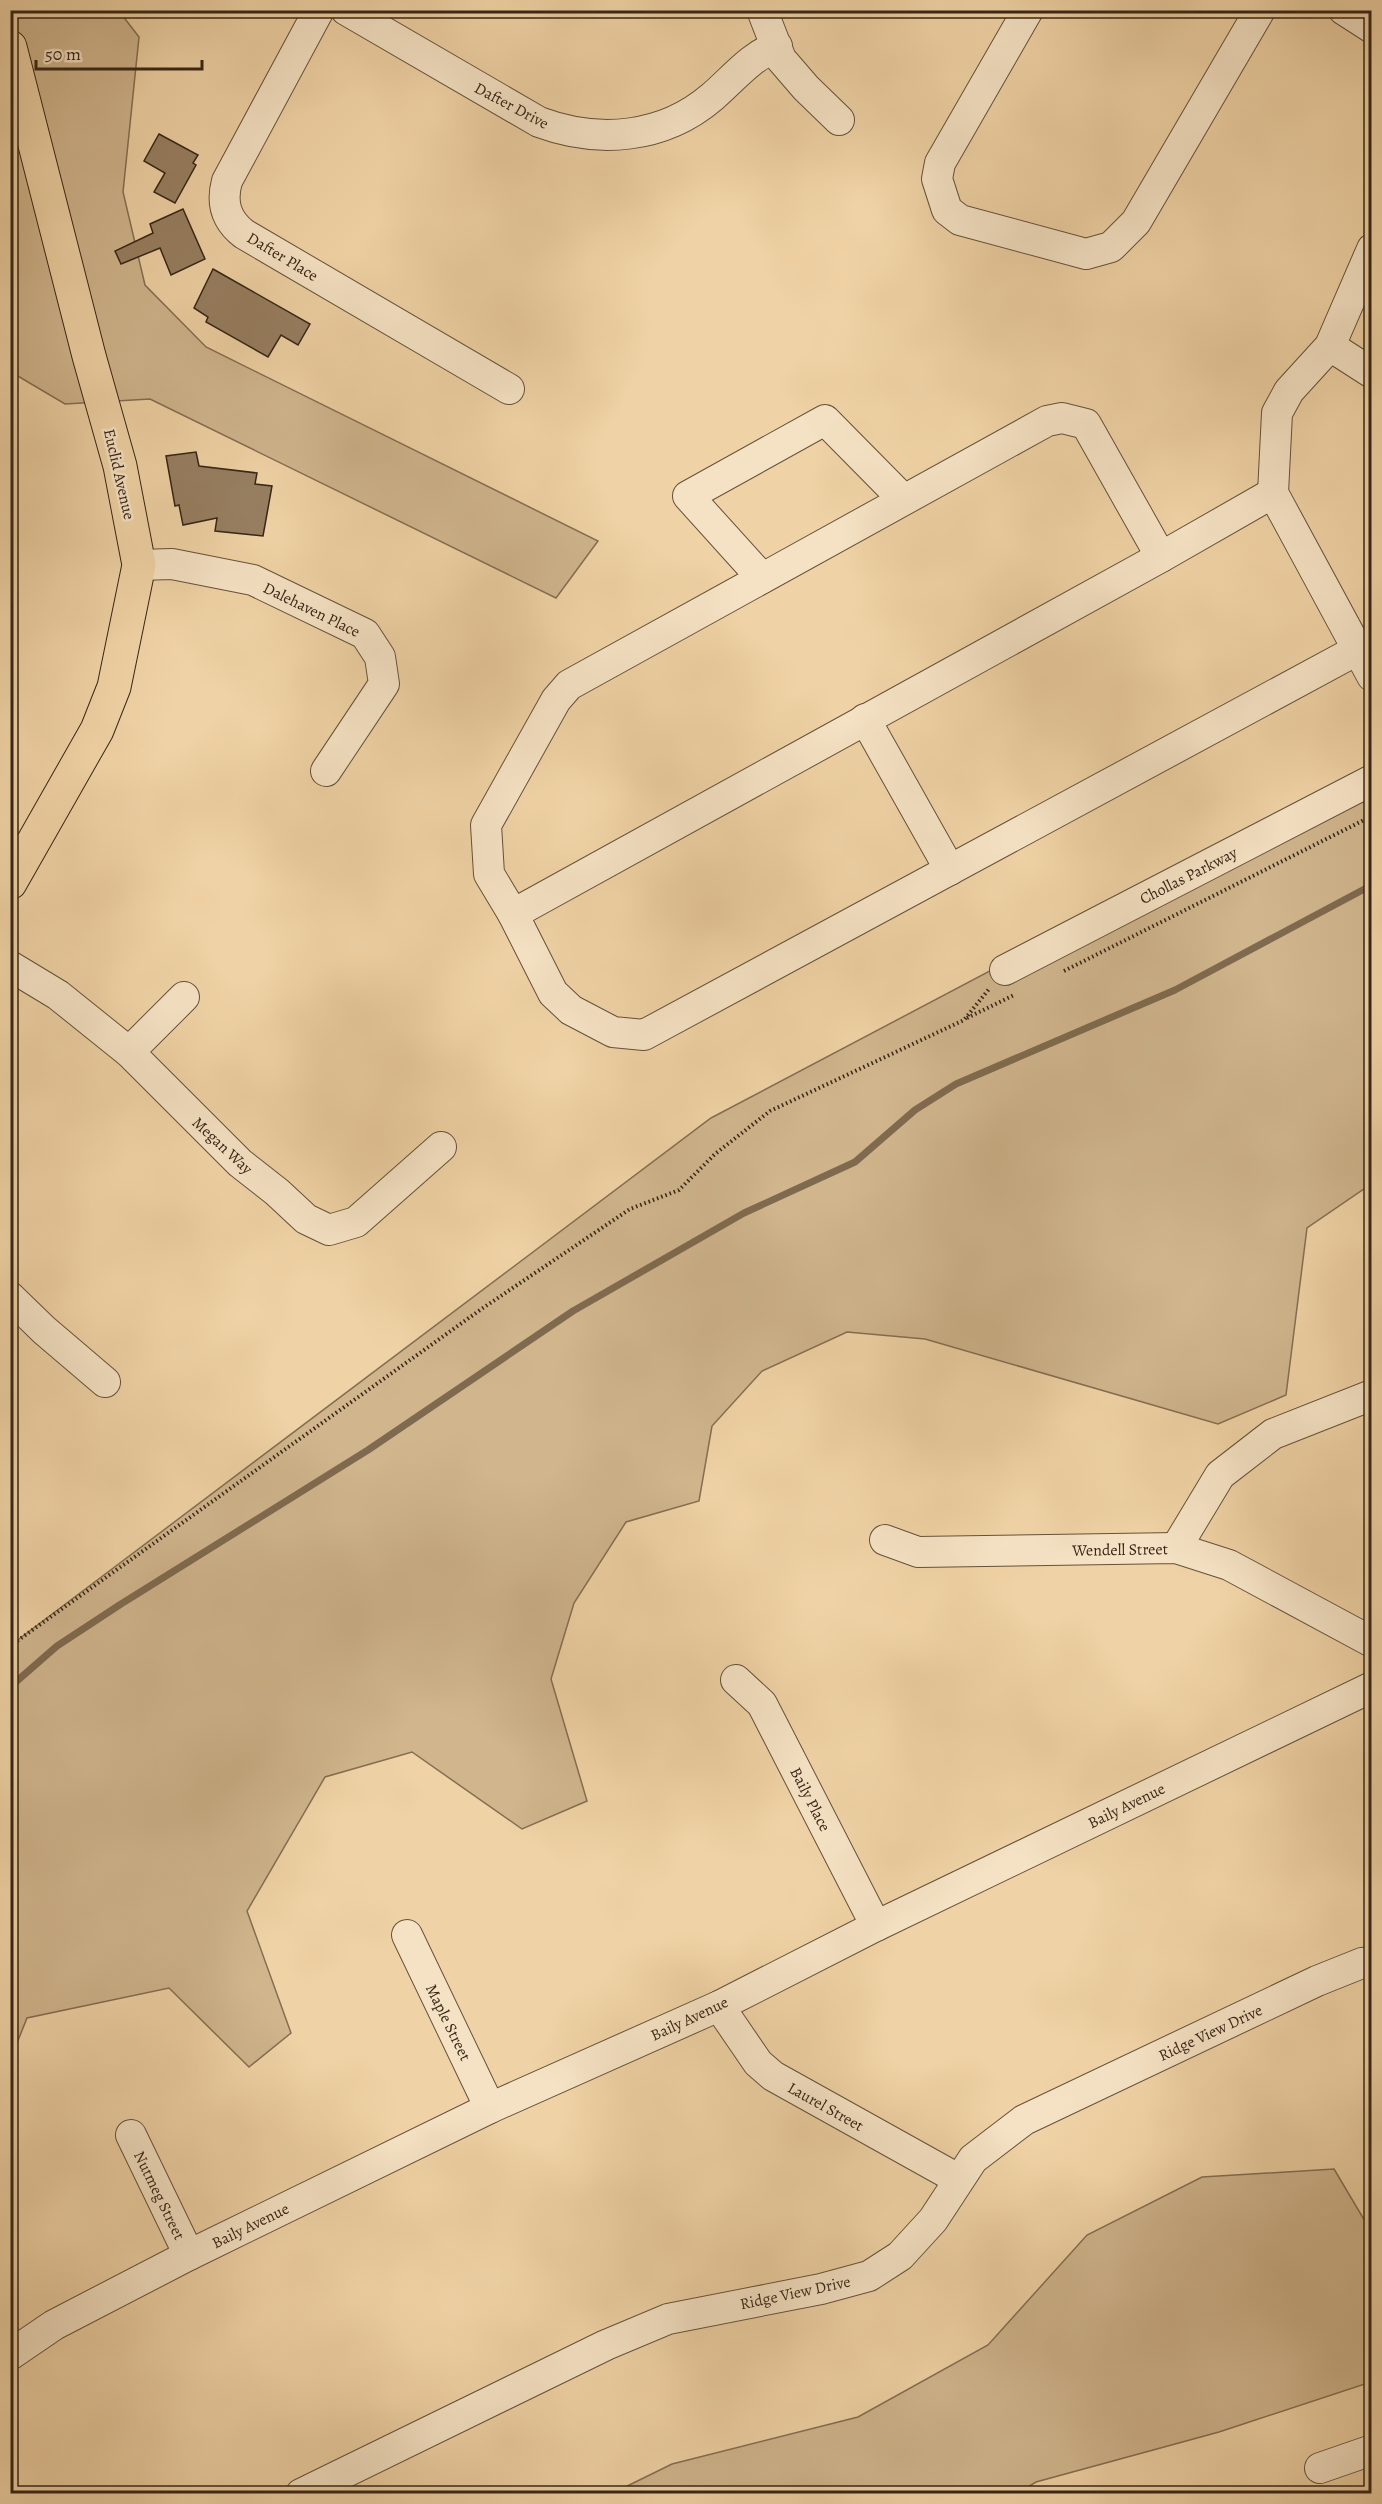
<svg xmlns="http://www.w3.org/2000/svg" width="1382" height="2504" viewBox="0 0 1382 2504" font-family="Alegreya,serif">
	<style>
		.green { fill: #d0b58d; stroke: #846e52; stroke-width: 1.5 }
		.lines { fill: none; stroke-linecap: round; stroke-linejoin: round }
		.stream { stroke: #806a4f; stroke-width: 7 }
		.building { fill: #977f61; stroke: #372617; stroke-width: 1.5 }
		.minor-casing { stroke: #65513a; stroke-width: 32 }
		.major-casing { stroke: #372617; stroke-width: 35 }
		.path { stroke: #372617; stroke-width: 4; stroke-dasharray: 1.5 3; stroke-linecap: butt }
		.minor { stroke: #f5e2c4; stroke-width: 30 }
		.major { stroke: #efd2a5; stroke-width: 33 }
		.labels { text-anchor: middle; stroke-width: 5; stroke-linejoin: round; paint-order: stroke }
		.street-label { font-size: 16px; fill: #372617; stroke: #f5e2c4 }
	</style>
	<rect width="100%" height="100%" fill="#efd2a5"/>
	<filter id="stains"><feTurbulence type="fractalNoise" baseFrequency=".00333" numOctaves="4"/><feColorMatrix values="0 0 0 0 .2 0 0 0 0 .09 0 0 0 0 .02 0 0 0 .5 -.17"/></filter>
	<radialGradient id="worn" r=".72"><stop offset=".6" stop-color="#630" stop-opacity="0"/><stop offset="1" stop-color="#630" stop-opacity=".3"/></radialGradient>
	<g class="green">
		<polygon points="11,11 119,11 139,37 123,192 145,285 206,347 598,541 556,598 150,399 65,404 11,372"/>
		<polygon points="1371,770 1371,1184 1307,1228 1286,1395 1218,1424 925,1339 847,1332 762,1371 712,1426 699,1501 626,1522 574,1603 551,1679 587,1801 522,1829 412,1752 325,1777 247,1911 291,2033 249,2067 169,1988 27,2018 11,2058 11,1645 711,1118"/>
		<polygon points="1334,2169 1369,2228 1371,2227 1371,2382 1219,2432 1036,2482 1018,2493 613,2493 672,2464 858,2417 988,2345 1087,2235 1202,2177"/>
	</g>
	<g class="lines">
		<polyline class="stream" points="10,1687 57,1646 121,1604 368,1450 573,1311 744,1213 855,1162 915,1110 956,1084 1175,990 1372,885"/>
	</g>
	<g class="building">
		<polygon points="159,134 198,155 193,163 196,165 175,203 154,192 165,173 144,161"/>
		<polygon points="183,209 205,259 171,275 160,248 121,264 115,251 153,233 150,224"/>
		<polygon points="213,269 310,324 298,345 281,335 268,357 206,322 208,317 194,308"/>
		<polygon points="196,452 199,466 257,473 255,484 272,486 263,536 215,531 217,518 183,525 179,505 175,506 166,456"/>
	</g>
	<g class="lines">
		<g class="minor-casing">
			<g id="minor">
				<path d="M319,10l-92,171c-6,22 -1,39 17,53l265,155"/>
				<path d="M346,10l193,112c59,22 124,17 173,-25 22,-19 38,-40 65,-51"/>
				<polyline points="762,10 781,59 806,88 839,120"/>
				<polyline points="1028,10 940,163 937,179 947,210 960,220 1086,254 1111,247 1136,222 1260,10"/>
				<polyline points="1344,10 1372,28"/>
				<polyline points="1372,249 1330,346 1289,391 1277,413 1273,493 1372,676"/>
				<polyline points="1330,346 1372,373"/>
				<polyline points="1161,557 1086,424 1062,418 1047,421 569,685 556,700 486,825 489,874 513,914 553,993 571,1010 613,1032 644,1035 1357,650"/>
				<polyline points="139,565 172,564 253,580 365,634 380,657 384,684 326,771"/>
				<polyline points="762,578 688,496 825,420 903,499"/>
				<polyline points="865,719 950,870"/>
				<polyline points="513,914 1161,557 1273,493"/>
				<polyline points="10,966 58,995 129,1052 240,1163 277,1192 306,1219 329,1230 356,1222 441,1147"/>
				<polyline points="1005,970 1372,780"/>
				<polyline points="129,1052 184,997"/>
				<polyline points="10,1297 44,1330 105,1382"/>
				<polyline points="885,1540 918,1552 1176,1548 1229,1565 1372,1642"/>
				<polyline points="1176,1548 1220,1475 1273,1434 1372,1395"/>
				<polyline points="736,1680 762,1704 876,1926"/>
				<polyline points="407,1935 490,2108"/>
				<polyline points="719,2006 758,2063 773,2076 958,2179"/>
				<polyline points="131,2135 189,2255"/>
				<polyline points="10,2355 54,2325 189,2255 490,2108 719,2006 876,1926 1372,1687"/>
				<polyline points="1320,2468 1372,2450"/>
				<polyline points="301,2494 606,2345 668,2319 821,2289 869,2276 900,2256 933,2220 973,2159 1024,2120 1317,1981 1362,1963 1372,1962"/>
			</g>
		</g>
		<g class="major-casing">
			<polyline id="major" points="10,47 89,356 120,466 139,565 114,687 97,730 10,883"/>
		</g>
		<g class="path">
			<polyline points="1064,971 1372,816"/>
			<polyline points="967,1018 1014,995"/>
			<polyline points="10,1646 480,1310 630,1209 679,1190 715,1154 770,1111 964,1020 989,989"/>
		</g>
		<use href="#minor" class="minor"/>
		<use href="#major" class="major"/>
	</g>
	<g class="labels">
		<g class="street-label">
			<text transform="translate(512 105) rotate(28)" y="6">Dafter Drive</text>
			<text transform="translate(283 256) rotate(31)" y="6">Dafter Place</text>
			<text transform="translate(120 474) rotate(77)" y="6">Euclid Avenue</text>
			<text transform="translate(312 609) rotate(26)" y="6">Dalehaven Place</text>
			<text transform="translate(1188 875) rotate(-27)" y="6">Chollas Parkway</text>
			<text transform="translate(223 1145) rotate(43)" y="6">Megan Way</text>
			<text transform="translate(1120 1549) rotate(-1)" y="6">Wendell Street</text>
			<text transform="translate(811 1799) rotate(63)" y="6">Baily Place</text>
			<text transform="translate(1126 1805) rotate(-26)" y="6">Baily Avenue</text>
			<text transform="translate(689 2018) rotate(-25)" y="6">Baily Avenue</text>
			<text transform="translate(449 2022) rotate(64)" y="6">Maple Street</text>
			<text transform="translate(1210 2032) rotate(-25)" y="6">Ridge View Drive</text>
			<text transform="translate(826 2106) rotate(29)" y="6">Laurel Street</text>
			<text transform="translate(160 2195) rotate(64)" y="6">Nutmeg Street</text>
			<text transform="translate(250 2225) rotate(-26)" y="6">Baily Avenue</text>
			<text transform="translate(795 2292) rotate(-12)" y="6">Ridge View Drive</text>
		</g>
	</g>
	<rect width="1382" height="2504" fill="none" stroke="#efd2a5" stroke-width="36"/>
	<rect x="12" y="12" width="1358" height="2480" fill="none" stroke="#372617" stroke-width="3"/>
	<rect x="18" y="18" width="1346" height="2468" fill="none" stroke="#372617" stroke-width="1.5"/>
	<path d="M36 60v9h166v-9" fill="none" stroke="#372617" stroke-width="3"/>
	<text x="45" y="60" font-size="18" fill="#372617" stroke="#f5e2c4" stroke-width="4.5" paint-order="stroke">50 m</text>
	<rect width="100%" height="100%" filter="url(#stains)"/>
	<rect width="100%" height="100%" fill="url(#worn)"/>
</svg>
